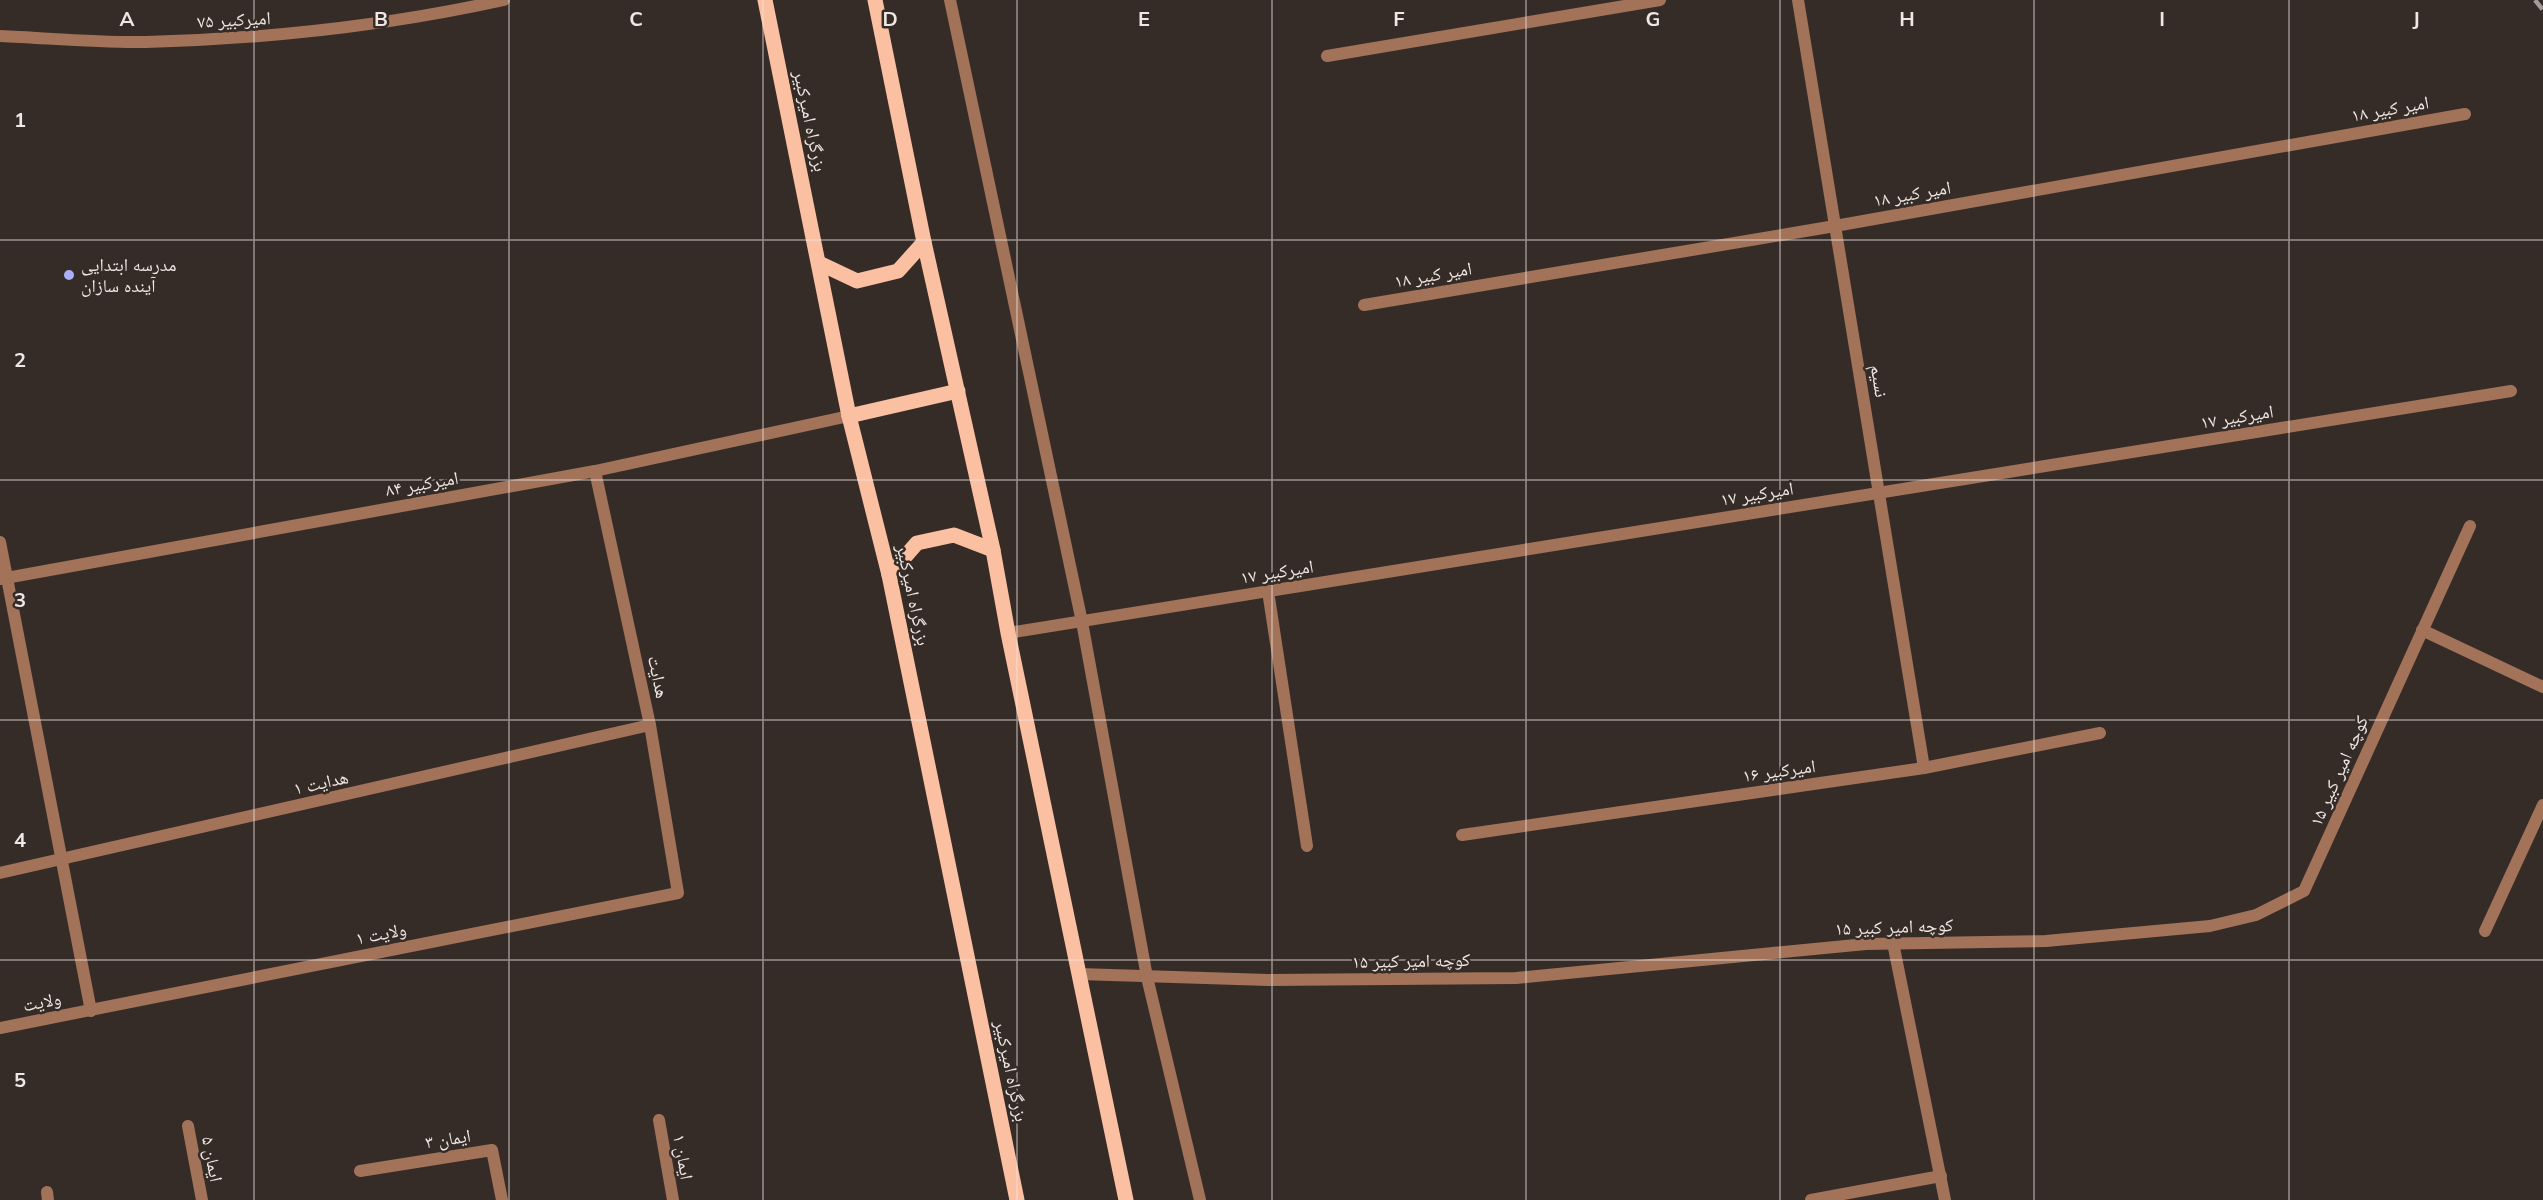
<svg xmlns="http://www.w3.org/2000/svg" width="2543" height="1200" viewBox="0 0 2543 1200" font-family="Mulish,'Noto Naskh Arabic',sans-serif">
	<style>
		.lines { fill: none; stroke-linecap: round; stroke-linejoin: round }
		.service { stroke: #a27259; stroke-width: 12 }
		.minor { stroke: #a27259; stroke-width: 12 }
		.primary { stroke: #fbc0a2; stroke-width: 15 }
		.rail { stroke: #a39b97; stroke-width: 4.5; stroke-dasharray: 12 6; stroke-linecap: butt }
		.grid { fill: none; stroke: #eee7e4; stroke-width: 1.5; stroke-opacity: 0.55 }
		.poi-dot { fill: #aaaffb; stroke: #362c27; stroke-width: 2 }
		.labels { text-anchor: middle; stroke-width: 5; stroke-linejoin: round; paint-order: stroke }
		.street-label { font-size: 18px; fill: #eee7e4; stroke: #362c27 }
		.poi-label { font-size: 18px; fill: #eee7e4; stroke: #362c27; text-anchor: start }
		.grid-label { font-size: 20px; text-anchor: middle; font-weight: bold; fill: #eee7e4; stroke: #362c27; stroke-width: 5; stroke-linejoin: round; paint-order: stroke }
	</style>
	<rect width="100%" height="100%" fill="#362c27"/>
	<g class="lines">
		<g class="service">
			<polyline points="1327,56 1660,0"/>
			<polyline points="1364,305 1835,226 2465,114"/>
			<polyline points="1268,591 1307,846"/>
			<polyline points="2422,630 2543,687"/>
			<polyline points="1462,835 1924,768 2100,733"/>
			<polyline points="0,873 650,725"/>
			<polyline points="2485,931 2543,805"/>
			<polyline points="1079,974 1268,980 1516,978 1866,944 2046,941 2210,926 2256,915 2304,891 2470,526"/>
			<polyline points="659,1120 673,1200"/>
			<polyline points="188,1126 202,1200"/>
			<polyline points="360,1171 492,1150 502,1200"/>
			<polyline points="47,1192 48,1200"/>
			<polyline points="1811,1200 1941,1176"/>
		</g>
		<g class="minor">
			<polyline points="950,0 1082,622 1147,977 1200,1200"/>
			<polyline points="1798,0 1924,768"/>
			<path d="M0,36c48,2 98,7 146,6 120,-3 240,-16 358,-42"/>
			<polyline points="0,542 91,1011"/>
			<polyline points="0,579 595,471 849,416"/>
			<polyline points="1008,633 2511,391"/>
			<polyline points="1893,943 1945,1200"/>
			<polyline points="0,1028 678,893 650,725 595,471"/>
		</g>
		<g class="primary">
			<polyline points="765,0 849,416 889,575 1017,1200"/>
			<polyline points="875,0 924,242 993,550 1008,633 1126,1200"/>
			<polyline points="819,263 857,281 898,271 924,242"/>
			<polyline points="849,416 958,391"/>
			<polyline points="889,575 917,543 954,535 993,550"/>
		</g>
		<polyline class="rail" points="2535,0 2543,10"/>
	</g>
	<path class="grid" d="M254,0v1200M509,0v1200M763,0v1200M1017,0v1200M1272,0v1200M1526,0v1200M1780,0v1200M2034,0v1200M2289,0v1200M0,240h2543M0,480h2543M0,720h2543M0,960h2543"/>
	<circle class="poi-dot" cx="69" cy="275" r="6"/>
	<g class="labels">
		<g class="street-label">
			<text transform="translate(234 20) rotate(-3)" y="6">امیرکبیر ۷۵</text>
			<text transform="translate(2390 109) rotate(-10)" y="6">امیر کبیر ۱۸</text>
			<text transform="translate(810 121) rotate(78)" y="6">بزرگراه امیرکبیر</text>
			<text transform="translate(1912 194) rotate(-10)" y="6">امیر کبیر ۱۸</text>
			<text transform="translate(1433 275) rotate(-10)" y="6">امیر کبیر ۱۸</text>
			<text transform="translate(1879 381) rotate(81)" y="6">نسیم</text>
			<text transform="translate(2237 417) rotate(-9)" y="6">امیرکبیر ۱۷</text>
			<text transform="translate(422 484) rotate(-10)" y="6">امیرکبیر ۸۴</text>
			<text transform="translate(1757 494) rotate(-9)" y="6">امیرکبیر ۱۷</text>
			<text transform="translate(1277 572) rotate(-9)" y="6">امیرکبیر ۱۷</text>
			<text transform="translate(913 595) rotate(78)" y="6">بزرگراه امیرکبیر</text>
			<text transform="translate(658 677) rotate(78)" y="6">هدایت</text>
			<text transform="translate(1779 771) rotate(-8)" y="6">امیرکبیر ۱۶</text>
			<text transform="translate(2339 771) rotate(-66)" y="6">کوچه امیر کبیر ۱۵</text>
			<text transform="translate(321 783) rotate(-13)" y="6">هدایت ۱</text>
			<text transform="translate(1894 927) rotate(-2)" y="6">کوچه امیر کبیر ۱۵</text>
			<text transform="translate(381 934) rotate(-11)" y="6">ولایت ۱</text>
			<text transform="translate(1411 961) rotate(-1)" y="6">کوچه امیر کبیر ۱۵</text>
			<text transform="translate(42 1002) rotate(-11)" y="6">ولایت</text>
			<text transform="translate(1011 1071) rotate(78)" y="6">بزرگراه امیرکبیر</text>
			<text transform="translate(448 1139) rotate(-9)" y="6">ایمان ۳</text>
			<text transform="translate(683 1157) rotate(80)" y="6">ایمان ۱</text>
			<text transform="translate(212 1159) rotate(79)" y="6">ایمان ۵</text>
		</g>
		<g class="poi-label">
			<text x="81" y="271">مدرسه ابتدایی<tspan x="81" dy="21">آینده سازان</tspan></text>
		</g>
	</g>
	<g class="grid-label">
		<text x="127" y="26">A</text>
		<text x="381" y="26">B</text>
		<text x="636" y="26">C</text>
		<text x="890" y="26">D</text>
		<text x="1144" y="26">E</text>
		<text x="1399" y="26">F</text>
		<text x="1653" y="26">G</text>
		<text x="1907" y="26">H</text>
		<text x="2162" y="26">I</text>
		<text x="2416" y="26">J</text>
		<text x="20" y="127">1</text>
		<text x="20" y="367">2</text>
		<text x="20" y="607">3</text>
		<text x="20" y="847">4</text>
		<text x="20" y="1087">5</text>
	</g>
</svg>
